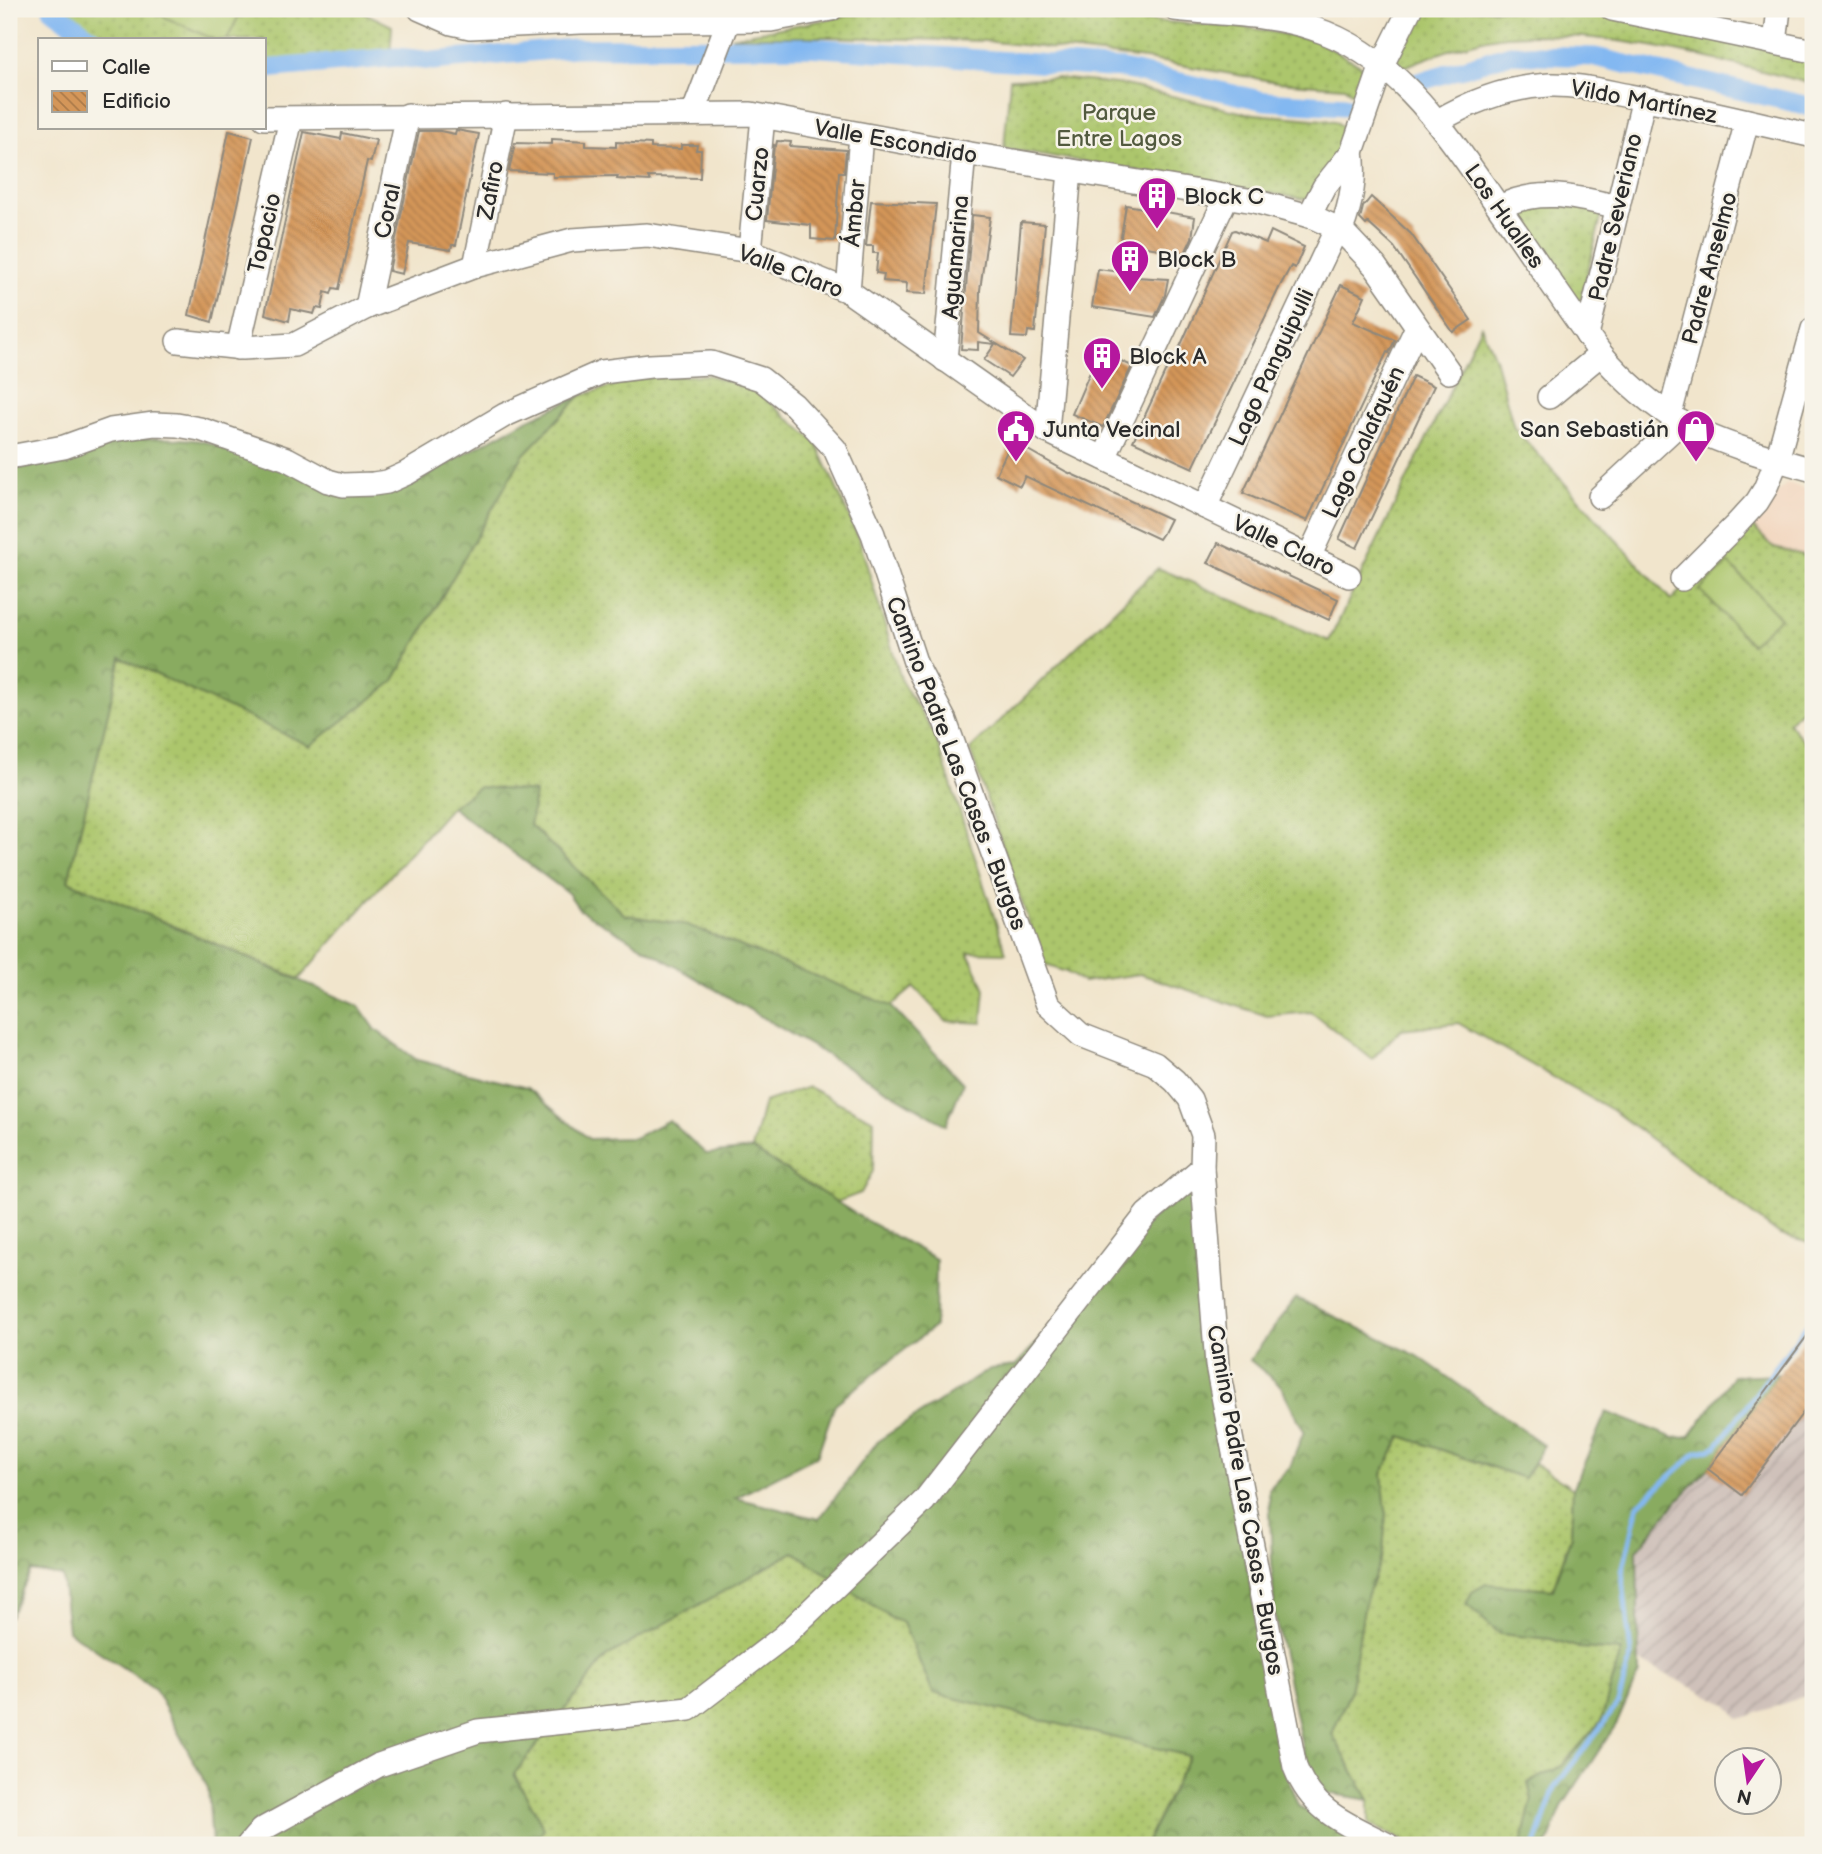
<svg xmlns="http://www.w3.org/2000/svg" width="1822" height="1854" viewBox="0 0 1822 1854" font-family="'Balsamiq Sans',sans-serif">
	<style>
		.built { fill: #f2d5bd }
		.industrial { fill: url(#industrial-furrows) }
		.grass { fill: url(#grass-dots); stroke: #6c784c; stroke-width: 2 }
		.forest { fill: url(#forest-crowns); stroke: #5a6b46; stroke-width: 2 }
		.pitch { fill: #acc66c; stroke: #6c784c; stroke-width: 2 }
		.lines { fill: none; stroke-linecap: round; stroke-linejoin: round }
		.stream { stroke: #83b8f1; stroke-width: 5 }
		.canal { stroke: #83b8f1; stroke-width: 19 }
		.building { fill: url(#building-back-hatch) }
		.minor-casing { stroke: #8e887c; stroke-width: 26 }
		.minor { stroke: #fff; stroke-width: 23 }
		.labels { text-anchor: middle; stroke-width: 5; stroke-linejoin: round; paint-order: stroke }
		.street-label { font-size: 23px; fill: #2b2b2b; stroke: #f7f3e8 }
		.park-label { font-size: 23px; fill: #525a3e; stroke: #f7f3e8 }
		.poi-label { font-size: 23px; fill: #2b2b2b; stroke: #f7f3e8; text-anchor: start }
	</style>
	<defs>
		<pattern id="industrial-furrows" width="10" height="10" patternUnits="userSpaceOnUse" patternTransform="scale(1.75)"><rect width="10" height="10" fill="#cfc1ba"/><path d="M-1 1l2-2M0 10L10 0M9 11l2-2" fill="none" stroke="#b2a6a0"/></pattern>
		<pattern id="grass-dots" width="8" height="8" patternUnits="userSpaceOnUse" patternTransform="scale(1.75)"><rect width="8" height="8" fill="#acc66c"/><path d="M2 2h.1M6 6h.1" fill="none" stroke="#94aa5e" stroke-width="1.8" stroke-linecap="round"/></pattern>
		<pattern id="forest-crowns" width="20" height="18" patternUnits="userSpaceOnUse" patternTransform="scale(1.75)"><rect width="20" height="18" fill="#89ab60"/><path d="M2 6a3 3 0 1 1 6 0M12 15a3 3 0 1 1 6 0" fill="none" stroke="#708b4f"/></pattern>
		<pattern id="building-back-hatch" width="6" height="6" patternUnits="userSpaceOnUse" patternTransform="scale(1.75)"><rect width="6" height="6" fill="#d49659"/><path d="M-1 5l2 2M0 0l6 6M5-1l2 2" fill="none" stroke="#ac7b4a"/></pattern>
	</defs>
	<rect width="100%" height="100%" fill="#f7f3e8"/>
	<filter id="ink" filterUnits="userSpaceOnUse"><feTurbulence type="fractalNoise" baseFrequency=".0143" numOctaves="2"/><feDisplacementMap in="SourceGraphic" scale="14" xChannelSelector="R" yChannelSelector="G"/><feConvolveMatrix kernelMatrix="1 2 1 2 8 2 1 2 1" color-interpolation-filters="sRGB"/></filter>
	<filter id="wash" filterUnits="userSpaceOnUse"><feTurbulence type="fractalNoise" baseFrequency=".00686" numOctaves="4" result="noise"/><feDisplacementMap in="SourceGraphic" scale="28" xChannelSelector="R" yChannelSelector="G"/><feGaussianBlur stdDeviation="1.57" result="paint"/><feColorMatrix in="noise" values="0 0 0 0 0 0 0 0 0 0 0 0 0 0 0 0 0 1.4 0 .05"/><feComposite in="paint" operator="in"/></filter>
	<g filter="url(#wash)">
		<rect width="100%" height="100%" fill="#f1e5cc"/>
		<polygon class="built" points="1787,483 1813,491 1813,557 1774,548 1749,523"/>
		<polygon class="industrial" points="1813,1328 1813,1693 1740,1719 1726,1704 1639,1661 1636,1551 1677,1501 1708,1469"/>
		<g class="grass">
			<polygon points="52,9 357,9 392,26 390,57 264,69 264,40 94,40"/>
			<polygon points="885,9 1054,9 1152,21 1250,28 1315,40 1366,68 1361,99 1344,87 1277,82 1146,59 985,41 828,37 731,37"/>
			<path d="M1422,9h161l230,49v26c-98,-25 -205,-55 -306,-48 -29,2 -76,20 -103,31l-9,-8z"/>
			<polygon points="1057,78 1125,85 1244,113 1335,121 1345,129 1341,151 1309,200 1004,148 1010,79"/>
			<polygon points="1522,204 1603,209 1579,308 1511,209"/>
			<polygon points="1481,326 1495,358 1514,428 1671,600 1749,523 1774,548 1813,557 1813,700 1788,722 1813,752 1813,1244 1780,1235 1615,1112 1458,1023 1401,1029 1372,1059 1311,1012 1267,1016 1140,974 1083,982 1066,972 1043,964 970,750 1158,568 1329,641"/>
			<polygon points="708,375 755,390 816,442 859,539 902,682 935,735 1006,953 968,952 985,989 982,1023 946,1021 914,987 891,1006 687,925 625,915 530,825 535,792 479,787 451,807 299,979 68,881 121,657 393,682 523,455 580,396 640,378"/>
			<polygon points="808,1087 874,1120 873,1171 861,1193 837,1202 752,1149 764,1102"/>
			<polygon points="1401,1436 1524,1478 1534,1463 1573,1489 1571,1536 1553,1589 1486,1584 1500,1634 1551,1639 1580,1648 1621,1651 1601,1721 1562,1766 1528,1783 1532,1799 1521,1845 1412,1845 1369,1824 1369,1800 1332,1734 1350,1692 1365,1602 1383,1553 1386,1511 1382,1474"/>
			<polygon points="794,1552 903,1623 933,1693 1189,1756 1145,1845 532,1845 544,1828 514,1774 607,1656"/>
		</g>
		<g class="forest">
			<path d="M580,396l-57,59 -130,227 -83,64 -189,-88 -53,223 291,125 17,24 41,30 110,28 62,51 45,-1 35,-18 37,34 46,-5 115,72 69,38 -1,67 -100,78 -18,52 -82,42 84,21 59,-78 112,-72 25,-3 137,-147 41,-32 4,112 88,471 13,36 77,39h-230l44,-89 -256,-63 -30,-70 -12,-5 -97,-66 -187,104 -93,118 30,54 -12,17h-320l-4,-57 -53,-99 -87,-58 -6,-55 -31,-5 -22,47v-1150c37,0 71,-17 106,-26 28,-6 61,-4 88,-1l159,54 49,-9 58,-35 60,-32z"/>
			<polygon points="479,787 535,792 530,825 625,915 687,925 891,1006 963,1083 946,1125 580,910 568,893 451,807"/>
			<polygon points="1296,1298 1418,1356 1544,1445 1524,1478 1401,1436 1382,1474 1386,1511 1383,1553 1365,1602 1350,1692 1332,1734 1369,1800 1321,1792 1308,1775 1274,1611 1269,1489 1290,1467 1304,1431 1281,1386 1250,1360"/>
			<polygon points="1779,1374 1708,1469 1677,1501 1637,1550 1639,1673 1617,1723 1563,1805 1547,1845 1521,1845 1532,1799 1528,1783 1562,1766 1601,1721 1621,1651 1580,1648 1551,1639 1500,1634 1466,1604 1472,1592 1486,1584 1553,1589 1571,1536 1573,1489 1606,1412 1674,1438 1690,1436 1733,1376"/>
		</g>
		<g class="pitch">
			<polygon points="147,9 242,9 227,40 215,40"/>
			<polygon points="1729,563 1780,618 1751,644 1700,590"/>
		</g>
		<g class="lines">
			<polyline class="stream" points="1535,1845 1555,1787 1618,1704 1631,1655 1622,1572 1638,1505 1696,1453 1716,1447 1813,1317"/>
			<g class="canal">
				<polyline points="52,9 94,40"/>
				<polyline points="264,69 397,57 433,61 574,48 807,47 1122,69 1265,101 1345,106"/>
				<polyline points="1415,83 1510,54 1595,57 1813,107"/>
			</g>
		</g>
		<g id="blocks">
			<g class="building">
				<polygon points="456,130 479,134 456,245 452,245 451,250 409,243 402,274 389,271 419,131 440,131 455,134"/>
				<polygon points="229,131 253,137 212,322 189,315"/>
				<polygon points="304,132 341,139 342,133 376,140 371,162 367,161 339,289 333,288 331,294 325,292 322,309 316,308 314,314 291,309 289,321 265,314"/>
				<polygon points="552,139 586,141 586,146 616,147 616,142 651,144 651,148 681,149 681,145 697,145 696,150 701,150 700,178 648,177 650,181 617,179 618,176 553,177 553,173 509,171 515,143 552,144"/>
				<polygon points="777,141 791,142 790,146 846,150 844,172 839,172 835,241 811,239 811,225 767,220 774,145 776,146"/>
				<polygon points="1371,197 1411,234 1471,320 1453,332 1394,247 1368,223 1366,225 1360,219 1363,207"/>
				<polygon points="871,201 936,204 926,294 906,293 907,283 883,281 884,274 876,273 878,253 873,253 873,246 866,246"/>
				<polygon points="1126,205 1195,217 1192,238 1185,253 1120,243"/>
				<polygon points="972,215 990,217 980,290 979,333 1023,360 1010,377 984,360 995,344 978,342 978,350 961,349"/>
				<polygon points="1021,222 1045,224 1035,332 1028,331 1027,338 1011,337"/>
				<polygon points="1235,230 1266,243 1271,231 1304,247 1295,268 1291,266 1280,286 1193,468 1133,441 1167,368 1172,357 1175,358 1232,231"/>
				<polygon points="1098,269 1120,272 1120,276 1168,279 1165,295 1155,317 1092,307"/>
				<polygon points="1341,285 1365,296 1353,322 1395,340 1389,353 1387,352 1307,521 1243,493"/>
				<polygon points="1099,351 1132,366 1103,427 1072,414"/>
				<polygon points="1413,376 1434,386 1357,548 1339,539"/>
				<polygon points="1012,441 1067,472 1170,519 1163,533 1159,539 1025,476 1020,486 996,474"/>
				<polygon points="1218,543 1338,599 1329,620 1208,563"/>
				<polygon points="1813,1328 1813,1399 1742,1495 1708,1469"/>
			</g>
		</g>
	</g>
	<g filter="url(#ink)">
		<use href="#blocks" fill-opacity="0" stroke="#8e887c" stroke-width="2"/>
		<g class="lines">
			<g class="minor-casing">
				<g id="minor">
					<polyline points="420,9 452,23 470,27 581,22 771,20 831,9"/>
					<path d="M1175,9c44,5 94,5 137,19 83,26 132,101 179,168 37,52 72,106 110,158 22,26 51,51 81,69 36,20 92,36 131,47"/>
					<polyline points="1612,9 1813,51"/>
					<polyline points="1775,43 1779,9"/>
					<polyline points="693,114 733,9"/>
					<polyline points="264,118 751,114 964,153 1254,201 1313,217 1341,230 1375,266 1449,372"/>
					<path d="M1438,121c35,-21 71,-34 111,-36 27,-1 54,6 80,11 62,11 123,26 184,40"/>
					<path d="M1500,207c39,-20 76,-10 118,0"/>
					<polyline points="1309,216 1324,187 1352,152 1382,65 1410,9"/>
					<path d="M1341,230c10,-25 15,-52 11,-78"/>
					<polyline points="750,251 763,117"/>
					<polyline points="475,266 506,115"/>
					<polyline points="848,291 861,135"/>
					<polyline points="367,307 408,115"/>
					<polyline points="1587,335 1644,98"/>
					<polyline points="178,341 243,348 294,345 367,307 475,266 572,240 647,235 750,251 848,291 1047,431 1349,576"/>
					<polyline points="238,348 291,119"/>
					<polyline points="945,360 964,153"/>
					<polyline points="1549,397 1601,354"/>
					<polyline points="1670,414 1747,121"/>
					<polyline points="1047,431 1070,171"/>
					<path d="M9,457l55,-10 47,-17 43,-6 23,1 23,4 87,30 41,22 15,4 30,-1 14,-2 20,-9 98,-58 97,-43 48,-6 61,-3 50,16 33,26 41,44 38,85 43,131 29,56 103,284 33,30 74,29 20,17 15,18 13,36 -1,33 15,197 78,402c18,46 52,57 93,78"/>
					<polyline points="1104,458 1227,196"/>
					<polyline points="1600,497 1681,422"/>
					<polyline points="1205,507 1337,228"/>
					<polyline points="1309,557 1417,327"/>
					<polyline points="1682,579 1734,527 1757,502 1765,489 1777,460 1813,329"/>
					<polyline points="248,1845 261,1830 379,1765 478,1731 689,1709 783,1637 924,1501 1147,1214 1202,1168"/>
				</g>
			</g>
			<use href="#minor" class="minor"/>
		</g>
	</g>
	<defs>
		<g id="building-pin" transform="scale(2.0125)"><path d="M0 17L-7.5 6A9.5 9.5 0 1 1 7.5 6Z" fill="#b5179e" stroke="#f7f3e8"/><path d="M-4-6H4V6H1V3H-1V6H-4ZM-2.5-4.3h1.7v1.8h-1.7ZM.8-4.3h1.7v1.8H.8ZM-2.5-1h1.7V.8h-1.7ZM.8-1h1.7V.8H.8Z" fill="#fff"/></g>
		<g id="civic-pin" transform="scale(2.0125)"><path d="M0 17L-7.5 6A9.5 9.5 0 1 1 7.5 6Z" fill="#b5179e" stroke="#f7f3e8"/><path d="M-.6-6.5H3V-4.5H.6V-3L4-1V1h2V6H-6V1h2V-1L-.6-3ZM-1.2 2.5V6h2.4V2.5Z" fill="#fff"/></g>
		<g id="shop-pin" transform="scale(2.0125)"><path d="M0 17L-7.5 6A9.5 9.5 0 1 1 7.5 6Z" fill="#b5179e" stroke="#f7f3e8"/><path d="M-5-2.5h2.3a2.7 3.5 0 0 1 5.4 0H5L5.5 6h-11ZM-1.5-2.5h3a1.5 2.3 0 0 0-3 0Z" fill="#fff"/></g>
	</defs>
	<g fill-rule="evenodd">
		<use href="#building-pin" x="1157" y="196"/>
		<use href="#building-pin" x="1130" y="259"/>
		<use href="#building-pin" x="1102" y="356"/>
		<use href="#civic-pin" x="1016" y="429"/>
		<use href="#shop-pin" x="1696" y="429"/>
	</g>
	<g class="labels">
		<g class="street-label">
			<text transform="translate(1644 101) rotate(11)" y="8">Vildo Martínez</text>
			<text transform="translate(896 141) rotate(10)" y="8">Valle Escondido</text>
			<text transform="translate(757 184) rotate(-84)" y="8">Cuarzo</text>
			<text transform="translate(490 190) rotate(-79)" y="8">Zafiro</text>
			<text transform="translate(387 211) rotate(-78)" y="8">Coral</text>
			<text transform="translate(854 213) rotate(-85)" y="8">Ámbar</text>
			<text transform="translate(1505 216) rotate(55)" y="8">Los Hualles</text>
			<text transform="translate(1615 217) rotate(-77)" y="8">Padre Severiano</text>
			<text transform="translate(264 233) rotate(-77)" y="8">Topacio</text>
			<text transform="translate(955 257) rotate(-85)" y="8">Aguamarina</text>
			<text transform="translate(1709 268) rotate(-75)" y="8">Padre Anselmo</text>
			<text transform="translate(791 271) rotate(21)" y="8">Valle Claro</text>
			<text transform="translate(1271 367) rotate(-65)" y="8">Lago Panguipulli</text>
			<text transform="translate(1363 442) rotate(-65)" y="8">Lago Calafquén</text>
			<text transform="translate(1284 545) rotate(26)" y="8">Valle Claro</text>
			<text transform="translate(957 763) rotate(69)" y="8">Camino Padre Las Casas - Burgos</text>
			<text transform="translate(1246 1500) rotate(80)" y="8">Camino Padre Las Casas - Burgos</text>
		</g>
		<g class="park-label">
			<text x="1119" y="120">Parque<tspan x="1119" dy="26">Entre Lagos</tspan></text>
		</g>
		<g class="poi-label">
			<text x="1184" y="204">Block C</text>
			<text x="1157" y="267">Block B</text>
			<text x="1129" y="364">Block A</text>
			<text x="1043" y="437">Junta Vecinal</text>
			<text x="1669" y="437" text-anchor="end">San Sebastián</text>
		</g>
	</g>
	<rect width="1822" height="1854" fill="none" stroke="#f7f3e8" stroke-width="35"/>
	<rect x="38" y="38" width="228" height="91" fill="#f7f3e8" stroke="#a5a39c" stroke-width="2"/>
	<rect x="52" y="61" width="35" height="10" fill="#ffffff" stroke="#a5a39c" stroke-width="2"/>
	<text x="102" y="74" font-size="21" fill="#2b2b2b">Calle</text>
	<rect x="52" y="91" width="35" height="21" fill="url(#building-back-hatch)" stroke="#a5a39c" stroke-width="2"/>
	<text x="102" y="108" font-size="21" fill="#2b2b2b">Edificio</text>
	<g transform="translate(1748 1781) rotate(193)"><circle r="33" fill="#f7f3e8" stroke="#a5a39c" stroke-width="2"/>
	<path d="M0-5L12 26L0 18L-12 26Z" fill="#b5179e"/>
	<text y="-10" font-size="19" font-weight="bold" text-anchor="middle" fill="#2b2b2b">N</text>
	</g>
</svg>
